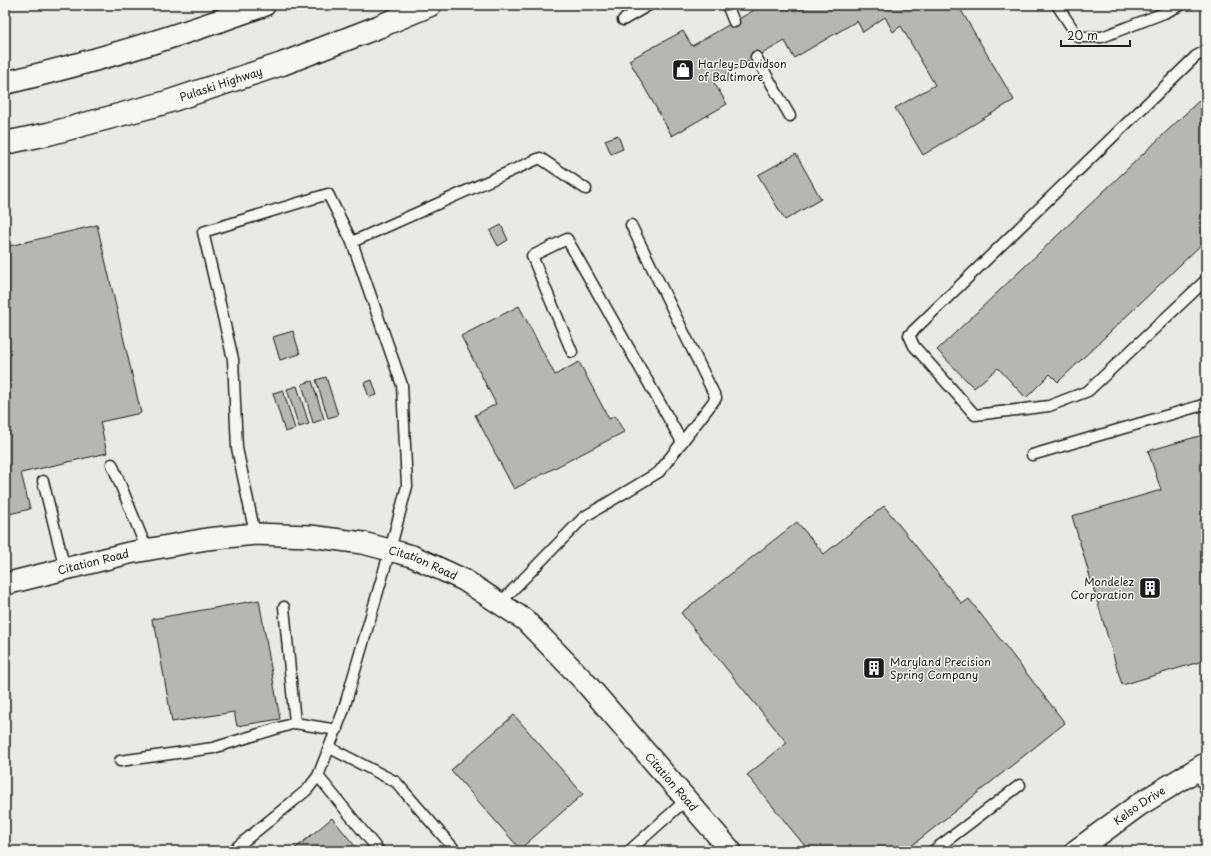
<svg xmlns="http://www.w3.org/2000/svg" width="1211" height="856" viewBox="0 0 1211 856" font-family="'Playpen Sans',sans-serif">
	<style>
		.building { fill: #b6b6b3; stroke: #1c1c1c }
		.lines { fill: none; stroke-linecap: round; stroke-linejoin: round }
		.service-casing { stroke: #1c1c1c; stroke-width: 13 }
		.minor-casing { stroke: #1c1c1c; stroke-width: 24 }
		.tertiary-casing { stroke: #1c1c1c; stroke-width: 25 }
		.trunk-casing { stroke: #1c1c1c; stroke-width: 25 }
		.service { stroke: #f6f6f2; stroke-width: 10 }
		.minor { stroke: #f6f6f2; stroke-width: 21 }
		.tertiary { stroke: #f6f6f2; stroke-width: 22 }
		.trunk { stroke: #f6f6f2; stroke-width: 22 }
		.labels { text-anchor: middle; stroke-width: 3; stroke-linejoin: round; paint-order: stroke }
		.poi-label { font-size: 11px; fill: #1c1c1c; stroke: #f6f6f2; text-anchor: start }
		.street-label { font-size: 11px; fill: #1c1c1c; stroke: #f6f6f2 }
	</style>
	<rect width="100%" height="100%" fill="#e9e9e5"/>
	<filter id="ink" filterUnits="userSpaceOnUse"><feTurbulence type="fractalNoise" baseFrequency=".025" numOctaves="2"/><feDisplacementMap in="SourceGraphic" scale="8" xChannelSelector="R" yChannelSelector="G"/><feConvolveMatrix kernelMatrix="1 2 1 2 8 2 1 2 1" color-interpolation-filters="sRGB"/></filter>
	<g filter="url(#ink)">
		<g class="building">
			<polygon points="763,5 958,5 1014,100 923,155 895,108 935,85 901,26 893,32 885,17 863,32 857,21 794,58 785,41 713,81 727,104 672,136 629,60 683,31 692,46"/>
			<polygon points="1206,94 1206,240 1058,382 1050,374 1026,398 998,368 974,388 937,350"/>
			<polygon points="618,135 623,149 611,154 605,140"/>
			<polygon points="796,154 821,199 785,220 758,175"/>
			<polygon points="97,225 141,413 100,422 107,453 21,473 30,509 5,515 5,247"/>
			<polygon points="501,225 508,240 498,246 490,231"/>
			<polygon points="519,306 555,375 579,362 609,419 615,416 624,432 514,489 475,415 496,404 461,336"/>
			<polygon points="293,331 300,354 280,360 273,337"/>
			<polygon points="326,377 338,415 328,418 316,380"/>
			<polygon points="372,380 377,395 369,397 364,383"/>
			<polygon points="312,381 324,419 313,423 302,384"/>
			<polygon points="297,386 309,424 299,427 287,389"/>
			<polygon points="283,390 295,429 285,432 273,393"/>
			<polygon points="1206,434 1206,660 1122,685 1072,516 1161,490 1148,451"/>
			<polygon points="884,506 962,604 969,599 1065,723 905,851 809,851 747,775 787,743 681,613 797,522 824,554"/>
			<polygon points="259,600 280,719 237,726 234,712 172,722 155,626 153,626 152,619"/>
			<polygon points="514,715 583,794 520,849 451,770"/>
			<polygon points="332,818 359,851 292,851"/>
		</g>
		<g class="lines">
			<g class="service-casing">
				<g id="service">
					<polyline points="727,5 734,22"/>
					<polyline points="1057,5 1078,37 1102,37 1164,13 1181,5"/>
					<polyline points="623,20 649,5"/>
					<polyline points="1206,51 1196,56 909,335 914,346 975,415 1049,406 1088,391 1206,280"/>
					<polyline points="756,57 790,116"/>
					<polyline points="572,352 532,256 567,239 682,442"/>
					<polyline points="1032,455 1206,404"/>
					<polyline points="112,464 147,550"/>
					<polyline points="43,481 65,569"/>
					<polyline points="255,534 237,448 233,359 203,232 328,194 352,242"/>
					<polyline points="500,603 584,517 659,472 716,398 631,225"/>
					<polyline points="284,607 295,723 337,730"/>
					<polyline points="330,748 396,782 456,851"/>
					<polyline points="120,761 213,748 295,723"/>
					<polyline points="1197,769 1206,790"/>
					<polyline points="318,776 379,851"/>
					<polyline points="232,851 307,790 318,776 343,712 390,550 407,486 402,385 352,242 540,158 586,189"/>
					<polyline points="629,851 686,800"/>
					<polyline points="933,851 1020,785"/>
				</g>
			</g>
			<g class="minor-casing">
				<g id="minor">
					<path id="s1" d="M5,584l124,-31 78,-14 48,-5 55,2 53,7 49,13 52,24 61,40 59,61 147,170"/>
				</g>
			</g>
			<g class="tertiary-casing">
				<g id="tertiary">
					<path id="s2" d="M1076,851l64,-47 66,-40"/>
				</g>
			</g>
			<g class="trunk-casing">
				<g id="trunk">
					<path d="M5,83c88,-21 174,-47 259,-78"/>
					<path id="s3" d="M5,143l43,-9 116,-31 118,-39 96,-37 52,-22"/>
				</g>
			</g>
			<use href="#service" class="service"/>
			<use href="#minor" class="minor"/>
			<use href="#tertiary" class="tertiary"/>
			<use href="#trunk" class="trunk"/>
		</g>
	</g>
	<defs>
		<g id="shop-square" transform="scale(1.15)"><rect x="-9" y="-9" width="18" height="18" rx="4" fill="#1c1c1c" stroke="#f6f6f2"/><path d="M-5-2.5h2.3a2.7 3.5 0 0 1 5.4 0H5L5.5 6h-11ZM-1.5-2.5h3a1.5 2.3 0 0 0-3 0Z" fill="#fff"/></g>
		<g id="building-square" transform="scale(1.15)"><rect x="-9" y="-9" width="18" height="18" rx="4" fill="#1c1c1c" stroke="#f6f6f2"/><path d="M-4-6H4V6H1V3H-1V6H-4ZM-2.5-4.3h1.7v1.8h-1.7ZM.8-4.3h1.7v1.8H.8ZM-2.5-1h1.7V.8h-1.7ZM.8-1h1.7V.8H.8Z" fill="#fff"/></g>
	</defs>
	<g fill-rule="evenodd">
		<use href="#shop-square" x="683" y="70"/>
		<use href="#building-square" x="1150" y="588"/>
		<use href="#building-square" x="874" y="668"/>
	</g>
	<g class="labels">
		<g class="poi-label">
			<text x="698" y="68">Harley-Davidson<tspan x="698" dy="13">of Baltimore</tspan></text>
			<text x="1134" y="586" text-anchor="end">Mondelez<tspan x="1134" dy="13">Corporation</tspan></text>
			<text x="890" y="666">Maryland Precision<tspan x="890" dy="13">Spring Company</tspan></text>
		</g>
		<g class="street-label">
			<text dy="4" stroke="none"><textPath href="#s3" startOffset="224">Pulaski Highway</textPath></text>
			<text dy="4" stroke="none"><textPath href="#s1" startOffset="91">Citation Road</textPath></text>
			<text dy="4" stroke="none"><textPath href="#s1" startOffset="427">Citation Road</textPath></text>
			<text dy="4" stroke="none"><textPath href="#s1" startOffset="763">Citation Road</textPath></text>
			<text dy="4" stroke="none"><textPath href="#s2" startOffset="78">Kelso Drive</textPath></text>
		</g>
	</g>
	<rect width="1211" height="856" fill="none" stroke="#f6f6f2" stroke-width="20"/>
	<rect x="10" y="10" width="1191" height="836" fill="none" stroke="#1c1c1c" stroke-width="1.5" filter="url(#ink)"/>
	<path d="M1061 40v6h69v-6" fill="none" stroke="#1c1c1c" stroke-width="2"/>
	<text x="1067" y="40" font-size="12" fill="#1c1c1c" stroke="#f6f6f2" stroke-width="3" paint-order="stroke">20 m</text>
</svg>
